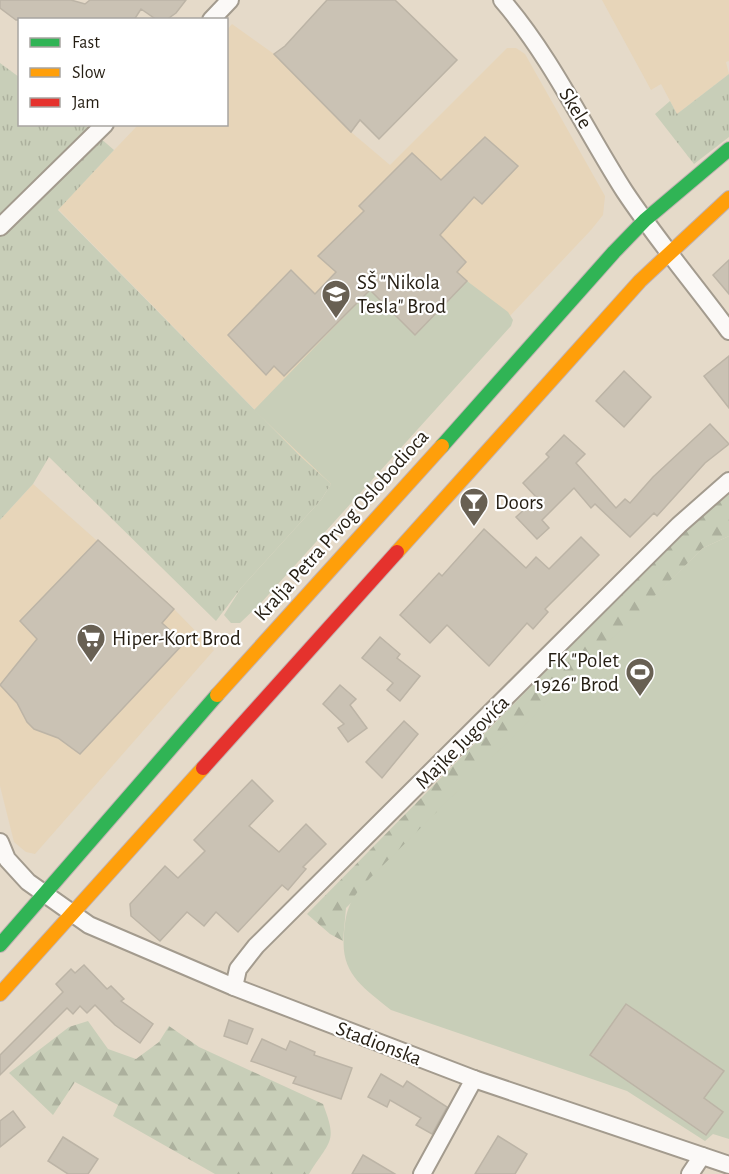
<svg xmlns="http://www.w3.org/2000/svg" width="729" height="1174" viewBox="0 0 729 1174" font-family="'Alegreya Sans',sans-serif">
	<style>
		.built { fill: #e7d5b9 }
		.grass { fill: url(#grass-tufts) }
		.forest { fill: url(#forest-firs) }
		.park { fill: #c8ceb8 }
		.building { fill: #cac2b4; stroke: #bcb4a6; stroke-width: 1.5 }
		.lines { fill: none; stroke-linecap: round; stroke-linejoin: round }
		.street-casing { stroke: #a39b8e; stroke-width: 20 }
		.fast-casing { stroke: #c1b2b2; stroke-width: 16 }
		.slow-casing { stroke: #c1b2b2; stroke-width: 16 }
		.jam-casing { stroke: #c1b2b2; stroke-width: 16 }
		.street { stroke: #fbf9f7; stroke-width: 16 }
		.fast { stroke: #30b455; stroke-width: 14 }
		.slow { stroke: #ff9f0a; stroke-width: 14 }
		.jam { stroke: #e5322d; stroke-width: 14 }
		.labels { text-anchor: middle; stroke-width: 4.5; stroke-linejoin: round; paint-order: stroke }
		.street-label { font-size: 21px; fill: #251e13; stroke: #fff }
		.poi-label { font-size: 21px; fill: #251e13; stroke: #fff; text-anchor: start }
	</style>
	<defs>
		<pattern id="grass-tufts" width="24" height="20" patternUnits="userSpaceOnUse" patternTransform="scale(1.5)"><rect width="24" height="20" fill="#c8ceb8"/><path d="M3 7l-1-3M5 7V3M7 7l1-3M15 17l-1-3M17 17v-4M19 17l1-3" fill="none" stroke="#acb09d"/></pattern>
		<pattern id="forest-firs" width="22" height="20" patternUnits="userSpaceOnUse" patternTransform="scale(1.5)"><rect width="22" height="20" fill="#c8ceb8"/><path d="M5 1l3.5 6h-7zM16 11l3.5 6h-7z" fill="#acb09d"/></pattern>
	</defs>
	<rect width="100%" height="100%" fill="#e5dac9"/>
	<g class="built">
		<polygon points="602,0 729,0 729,61 726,62 729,74 677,114 661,84 651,90"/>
		<polygon points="232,24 274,54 351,132 390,165 507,48 516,48 525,54 605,196 603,215 591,230 342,494 300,456 58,209 138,125 226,124 227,30"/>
		<polygon points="33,484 174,609 214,650 35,854 26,852 14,842 0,786 0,520"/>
	</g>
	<g class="grass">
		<polygon points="0,63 19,77 20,124 85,125 114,150 58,210 300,456 331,484 321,500 241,588 216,621 49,457 33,484 0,520"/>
		<polygon points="729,74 729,137 694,164 655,114 670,101 677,114"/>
	</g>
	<g class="forest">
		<polygon points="729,492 729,536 703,548 346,908 343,941 330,934 307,914 675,540"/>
		<path d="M88,1021l20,28 28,10 23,-17 10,-16 30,21 124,57c15,39 7,36 -14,70h-94l-102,-58 5,-11 -43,-23 -22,33 -44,-42 60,-46z"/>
	</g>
	<g class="park">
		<polygon points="467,281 508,312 513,320 511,326 260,604 240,623 231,623 224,615 241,588 321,500 331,484 254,410 370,290 415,335"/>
		<path d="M729,536v603l-16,-5 -8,7 -78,-50 -236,-81c-28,-23 -51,-36 -47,-76 2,-23 4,-29 17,-47l342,-339z"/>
	</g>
	<g class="building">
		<polygon points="0,0 71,0 85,4 90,0 186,0 176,13 166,20 157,20 141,9 134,20 16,20 0,8"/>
		<polygon points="327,0 395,0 457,60 379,139 360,120 351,132 274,54 285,46"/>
		<polygon points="485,137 518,166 482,204 474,197 440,235 466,262 457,272 467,281 415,335 370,290 284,376 274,366 266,375 228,335 291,270 315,294 336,272 318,256 364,211 359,206 412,153 441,180"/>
		<polygon points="729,260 729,294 713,275"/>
		<polygon points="729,356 729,408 704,376"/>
		<polygon points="624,371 651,397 624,427 596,401"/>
		<polygon points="710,424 729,444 705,463 657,516 654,513 630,537 595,504 591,508 574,488 542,520 549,528 537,539 516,517 537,498 523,483 549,457 546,454 564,435 585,454 576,463 616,508 625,499 630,503 653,477"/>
		<polygon points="484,529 526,568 536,557 549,569 581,537 599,555 545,609 548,612 533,629 527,623 489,666 447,625 430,643 400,615 439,573 442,576"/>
		<polygon points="98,540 174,609 162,623 184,643 80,754 58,738 34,729 27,722 17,703 0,685 37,639 20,621"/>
		<polygon points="380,637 400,654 397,658 420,676 400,701 387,690 393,683 362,658"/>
		<polygon points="340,685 356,699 350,705 367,728 348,742 338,728 344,724 323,704"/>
		<polygon points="404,721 418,734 382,778 366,762"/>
		<polygon points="252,780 273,801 249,826 279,852 306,824 326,844 303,867 306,869 288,890 282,885 238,932 216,912 204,926 187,912 160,941 131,916 130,904 165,866 178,878 205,851 194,840"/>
		<polygon points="84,965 107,989 111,986 124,999 121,1001 153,1024 140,1043 115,1025 95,1005 87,1013 80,1006 73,1014 67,1008 0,1075 0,1055 63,992 56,984 71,969 75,973"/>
		<polygon points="626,1004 724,1071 704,1098 723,1112 706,1135 590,1055"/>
		<polygon points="229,1020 253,1029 247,1044 224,1036"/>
		<polygon points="262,1039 286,1050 290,1041 315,1052 314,1055 352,1068 341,1099 293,1083 296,1077 251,1061"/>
		<polygon points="381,1074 403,1087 407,1081 447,1107 432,1134 416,1125 421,1118 390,1100 387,1107 368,1097"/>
		<polygon points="13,1111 25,1127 0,1147 0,1121"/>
		<polygon points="498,1136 527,1154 515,1174 475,1174"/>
		<polygon points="63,1137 98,1159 88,1174 68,1174 48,1161"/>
		<polygon points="363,1155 395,1174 352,1174"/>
	</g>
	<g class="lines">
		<g class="street-casing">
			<g id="street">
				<path d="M502,0c50,58 82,128 123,192 32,48 70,93 104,139"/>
				<polyline points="211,20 230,0"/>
				<polyline points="0,227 105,124"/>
				<polyline points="0,842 7,859 28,882 89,925 234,987 474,1079 729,1165"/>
				<polyline points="234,987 238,969 256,946 679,525 729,481"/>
				<polyline points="422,1174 474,1079"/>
				<polyline points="690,1174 702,1156"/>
			</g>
		</g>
		<g class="fast-casing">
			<g id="fast">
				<polyline points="442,446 614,252 645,220 729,149"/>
				<polyline points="0,945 217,695"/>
			</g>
		</g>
		<g class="slow-casing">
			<g id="slow">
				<polyline points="397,552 640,281 729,198"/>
				<polyline points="217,695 442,446"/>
				<polyline points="0,994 203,768"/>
			</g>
		</g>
		<g class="jam-casing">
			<polyline id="jam" points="203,768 397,552"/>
		</g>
		<use href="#street" class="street"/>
		<use href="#fast" class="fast"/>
		<use href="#slow" class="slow"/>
		<use href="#jam" class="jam"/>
	</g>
	<defs>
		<g id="school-pin" transform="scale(1.5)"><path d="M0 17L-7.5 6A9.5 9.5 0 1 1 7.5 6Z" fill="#686053" stroke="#fff"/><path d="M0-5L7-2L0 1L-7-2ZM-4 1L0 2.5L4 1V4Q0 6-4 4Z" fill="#fff"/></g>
		<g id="bar-pin" transform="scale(1.5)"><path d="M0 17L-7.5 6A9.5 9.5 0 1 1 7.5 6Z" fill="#686053" stroke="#fff"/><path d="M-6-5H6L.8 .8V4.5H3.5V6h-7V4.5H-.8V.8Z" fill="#fff"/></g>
		<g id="supermarket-pin" transform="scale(1.5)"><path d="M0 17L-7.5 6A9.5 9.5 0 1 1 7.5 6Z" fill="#686053" stroke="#fff"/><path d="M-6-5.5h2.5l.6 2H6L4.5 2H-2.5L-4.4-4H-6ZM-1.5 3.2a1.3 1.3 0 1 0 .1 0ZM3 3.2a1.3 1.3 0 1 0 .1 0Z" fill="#fff"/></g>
		<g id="stadium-pin" transform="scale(1.5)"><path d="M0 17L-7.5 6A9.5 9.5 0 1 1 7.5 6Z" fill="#686053" stroke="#fff"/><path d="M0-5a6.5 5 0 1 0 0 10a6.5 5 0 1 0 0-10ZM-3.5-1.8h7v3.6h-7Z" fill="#fff"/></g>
	</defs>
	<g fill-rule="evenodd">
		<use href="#school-pin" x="336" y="294"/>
		<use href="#bar-pin" x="474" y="502"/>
		<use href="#supermarket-pin" x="91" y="638"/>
		<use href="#stadium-pin" x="640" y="672"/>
	</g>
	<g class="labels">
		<g class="street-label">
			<text transform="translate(576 108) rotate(58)" y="7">Skele</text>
			<text transform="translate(341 525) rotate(-48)" y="7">Kralja Petra Prvog Oslobodioca</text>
			<text transform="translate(462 742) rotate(-45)" y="7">Majke Jugovića</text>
			<text transform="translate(379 1043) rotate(21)" y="7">Stadionska</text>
		</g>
		<g class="poi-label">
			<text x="357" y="289">SŠ "Nikola<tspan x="357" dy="24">Tesla" Brod</tspan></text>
			<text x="495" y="509">Doors</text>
			<text x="112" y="645">Hiper-Kort Brod</text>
			<text x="619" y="667" text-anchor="end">FK "Polet<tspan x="619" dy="24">1926" Brod</tspan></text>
		</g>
	</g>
	<rect x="18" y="18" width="210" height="108" fill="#ffffff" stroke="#a8a5a1" stroke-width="1.5"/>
	<rect x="30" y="38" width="30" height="9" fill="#30b455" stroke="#a8a5a1" stroke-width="1.5"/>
	<text x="72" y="48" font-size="18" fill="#251e13">Fast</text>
	<rect x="30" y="68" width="30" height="9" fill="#ff9f0a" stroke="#a8a5a1" stroke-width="1.5"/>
	<text x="72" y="78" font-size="18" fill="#251e13">Slow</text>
	<rect x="30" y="98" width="30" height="9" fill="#e5322d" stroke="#a8a5a1" stroke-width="1.5"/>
	<text x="72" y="108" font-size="18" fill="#251e13">Jam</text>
</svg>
